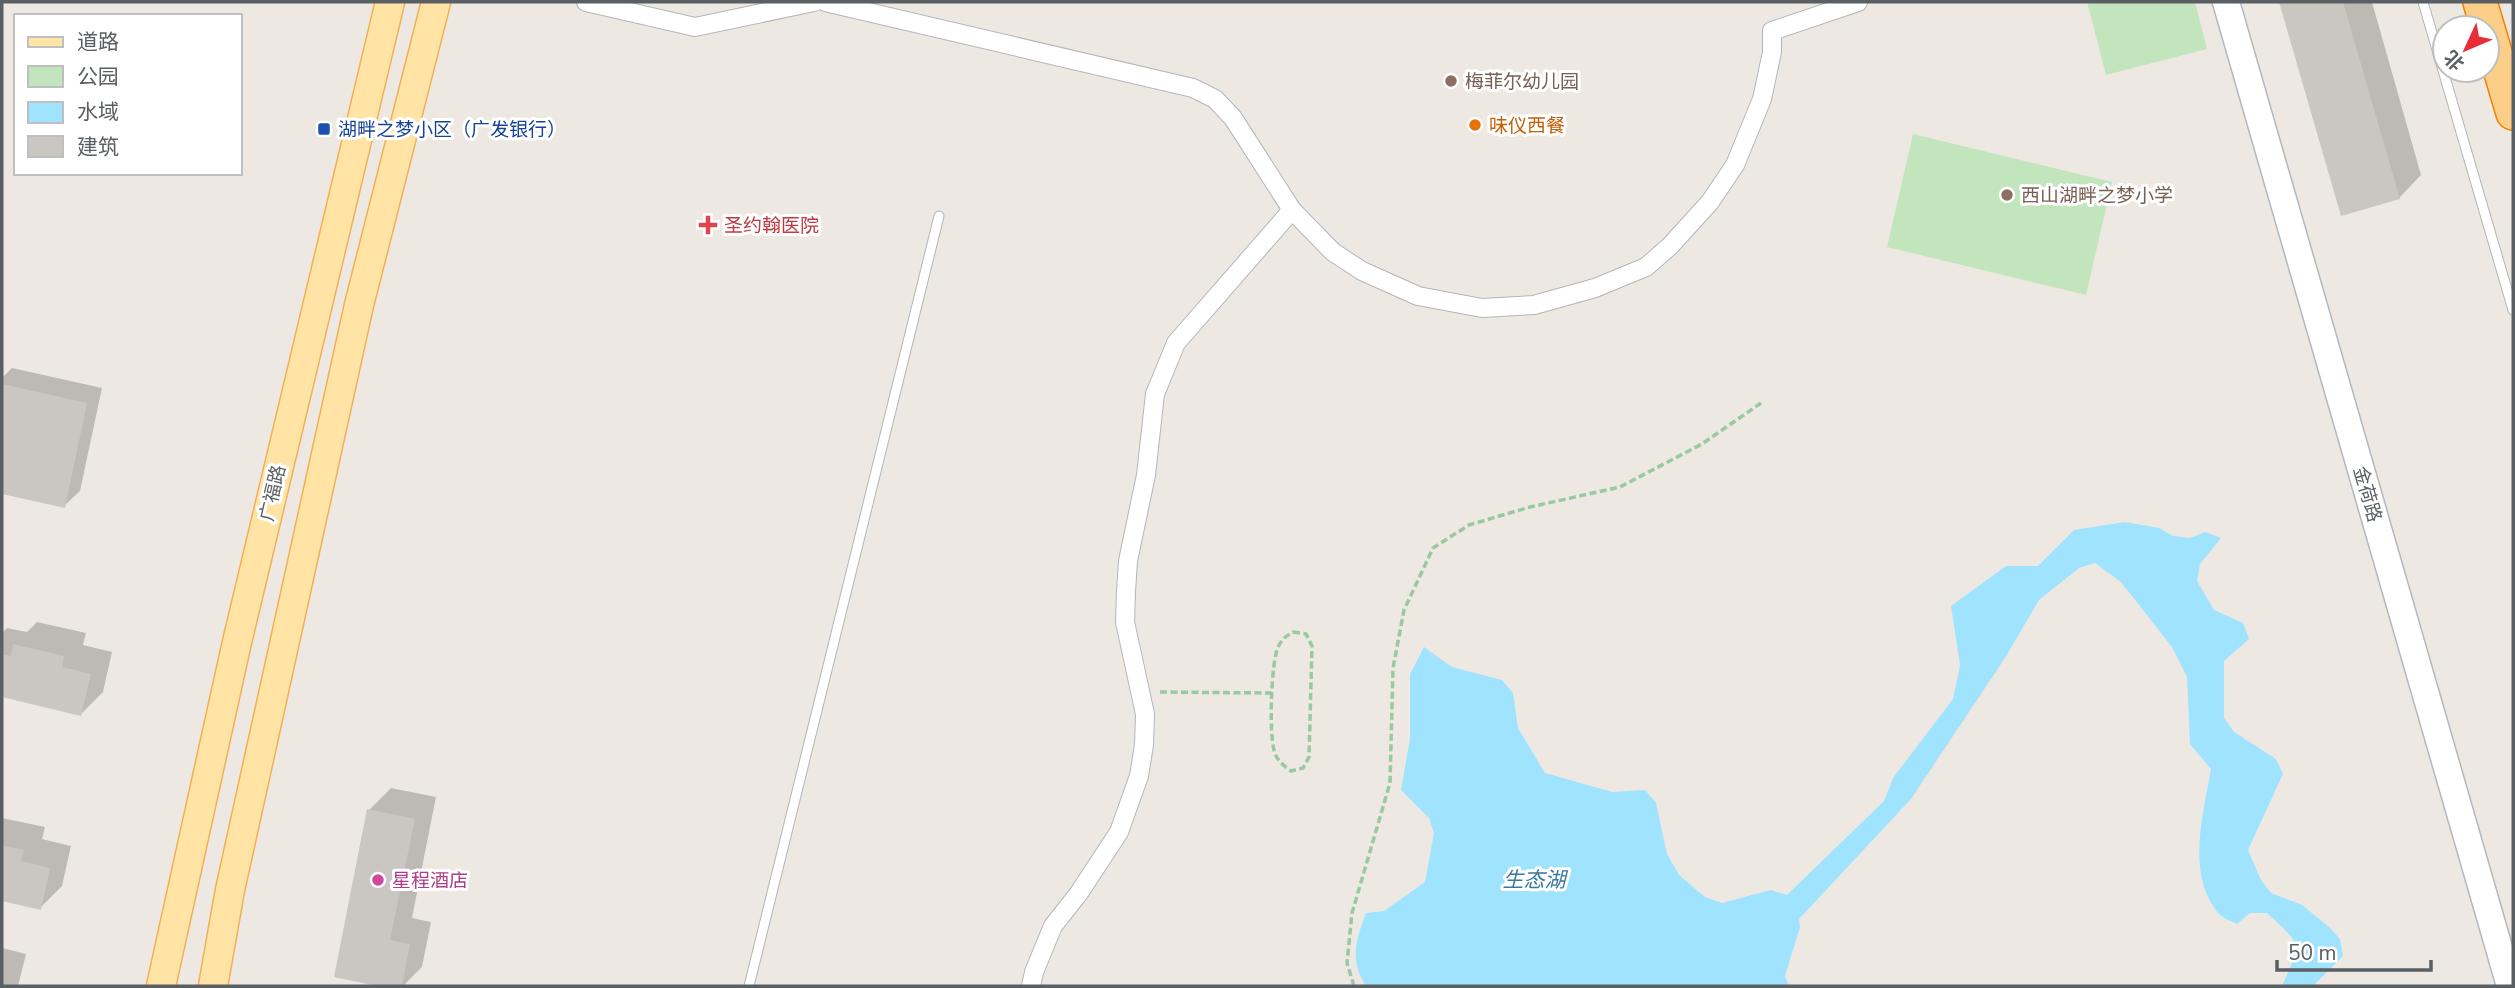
<svg xmlns="http://www.w3.org/2000/svg" width="2515" height="988" viewBox="0 0 2515 988" font-family="'Nunito Sans','Noto Sans SC',sans-serif">
	<style>
		.green { fill: #c3e5be }
		.water { fill: #a0e3ff }
		.shadow { fill: #0003 }
		.building { fill: #cac6c1 }
		.lines { fill: none; stroke-linecap: round; stroke-linejoin: round }
		.lane-casing { stroke: #b2b6b9; stroke-width: 11 }
		.street-casing { stroke: #b2b6b9; stroke-width: 20 }
		.secondary-casing { stroke: #b3b8bc; stroke-width: 29 }
		.primary-casing { stroke: #f1b057; stroke-width: 31 }
		.highway-casing { stroke: #ee8301; stroke-width: 36 }
		.path { stroke: #98c9a0; stroke-width: 3.5; stroke-dasharray: 7 3.5; stroke-linecap: butt }
		.lane { stroke: #fff; stroke-width: 9 }
		.street { stroke: #fff; stroke-width: 18 }
		.secondary { stroke: #fff; stroke-width: 26 }
		.primary { stroke: #ffe4a5; stroke-width: 28 }
		.highway { stroke: #fccf89; stroke-width: 33 }
		.education-dot { fill: #8d6e63; stroke: #fff; stroke-width: 2.5 }
		.food-dot { fill: #e8710a; stroke: #fff; stroke-width: 2.5 }
		.transit-dot { fill: #1a4fb4; stroke: #fff; stroke-width: 2.5 }
		.health-dot { fill: #e0444e; stroke: #fff; stroke-width: 2.5 }
		.hotel-dot { fill: #d1479c; stroke: #fff; stroke-width: 2.5 }
		.labels { text-anchor: middle; stroke-width: 6; stroke-linejoin: round; paint-order: stroke }
		.education-label { font-size: 19px; fill: #785e54; stroke: #fff; text-anchor: start }
		.food-label { font-size: 19px; fill: #c56008; stroke: #fff; text-anchor: start }
		.transit-label { font-size: 19px; fill: #164399; stroke: #fff; text-anchor: start }
		.health-label { font-size: 19px; fill: #be3a42; stroke: #fff; text-anchor: start }
		.street-label { font-size: 19px; fill: #5a5f63; stroke: #fff }
		.hotel-label { font-size: 19px; fill: #b23c85; stroke: #fff; text-anchor: start }
		.water-label { font-size: 21px; font-style: italic; fill: #39789f; stroke: #fff }
	</style>
	<rect width="100%" height="100%" fill="#ede9e2"/>
	<g class="green">
		<polygon points="2087,2 2195,2 2207,49 2106,75"/>
		<polygon points="1913,134 2112,182 2086,295 1887,247"/>
	</g>
	<path class="water" d="M2125,522l34,6 14,8 17,2 15,-6 16,6 -21,26 -3,17 17,29 29,13 6,16 -25,22v57l10,14 42,27 7,15 -35,76 13,30 10,13 31,12 27,22 11,12 3,17 -30,30h-31c19,-43 21,-40 -15,-73h-17l-13,11c-6,-3 -15,-6 -19,-11 -32,-40 -15,-98 -7,-144l-21,-25 -3,-67 -15,-30 -51,-65 -26,-19 -16,5 -40,32 -34,58 -94,141 -112,120 1,8 -15,49 4,10h-423c-17,-26 -10,-46 0,-73l18,-2 41,-29 9,-49 -5,-15 -28,-28 9,-51v-65l14,-27 28,20 50,13 11,13 5,35 27,45 67,19 33,-2 11,13 11,51 12,21 26,22 17,6 49,-13 16,5 97,-94 9,-23 60,-79 7,-34 -9,-59 55,-40h32l36,-36z"/>
	<g class="shadow">
		<polygon points="2281,2 2372,2 2421,175 2399,198 2342,214"/>
		<polygon points="12,368 102,388 80,491 64,506 2,492 2,378"/>
		<polygon points="37,622 86,633 83,645 112,652 103,692 81,714 2,696 2,633 7,628 27,632"/>
		<polygon points="391,788 436,797 412,918 431,922 422,967 403,986 386,986 336,975 369,810"/>
		<polygon points="2,818 45,827 42,839 71,846 62,886 40,908 2,899"/>
		<polygon points="2,948 26,954 18,986 2,986"/>
	</g>
	<g class="building">
		<polygon points="2279,2 2343,2 2400,199 2341,216"/>
		<polygon points="2,384 87,403 65,508 2,494"/>
		<polygon points="13,644 64,656 62,667 91,674 81,716 2,697 2,654 11,656"/>
		<polygon points="367,809 415,819 390,940 410,944 402,986 377,986 334,977"/>
		<polygon points="2,845 24,850 21,861 50,868 41,910 2,901"/>
	</g>
	<g class="lines">
		<g class="lane-casing">
			<g id="lane">
				<polyline points="2423,2 2513,310"/>
				<polyline points="749,986 939,216"/>
			</g>
		</g>
		<g class="street-casing">
			<g id="street">
				<polyline points="586,2 695,27 814,2"/>
				<polyline points="825,2 1193,88 1215,99 1233,118 1292,210 1333,252 1362,271 1418,296 1482,308 1534,305 1595,288 1646,267 1670,246 1710,202 1735,165 1762,99 1772,52 1772,31 1858,2"/>
				<polyline points="1031,986 1034,972 1053,926 1079,893 1119,832 1139,776 1144,745 1145,714 1125,622 1126,592 1128,561 1146,475 1155,394 1176,343 1292,210"/>
			</g>
		</g>
		<g class="secondary-casing">
			<polyline id="secondary" points="2226,2 2510,986"/>
		</g>
		<g class="primary-casing">
			<g id="primary">
				<polyline points="161,986 237,642 390,2"/>
				<polyline points="213,986 230,890 359,305 436,2"/>
			</g>
		</g>
		<g class="highway-casing">
			<polyline id="highway" points="2480,2 2513,113"/>
		</g>
		<g class="path">
			<path d="M1293,632l13,2 6,12 -3,111 -6,11 -12,3c-8,-6 -15,-11 -17,-21 -5,-18 -3,-86 4,-103 4,-8 8,-11 15,-15z"/>
			<polyline points="1160,692 1271,693"/>
			<polyline points="1354,986 1347,963 1352,913 1390,783 1393,668 1404,610 1433,548 1469,525 1530,507 1620,487 1702,444 1761,403"/>
		</g>
		<use href="#lane" class="lane"/>
		<use href="#street" class="street"/>
		<use href="#secondary" class="secondary"/>
		<use href="#primary" class="primary"/>
		<use href="#highway" class="highway"/>
	</g>
	<g class="education-dot">
		<circle cx="1451" cy="81" r="7"/>
		<circle cx="2007" cy="195" r="7"/>
	</g>
	<circle class="food-dot" cx="1475" cy="125" r="7"/>
	<rect class="transit-dot" x="317" y="122" width="14" height="14" rx="3.5"/>
	<path class="health-dot" d="M704.5 214.5h7v7h7v7h-7v7h-7v-7h-7v-7h7z"/>
	<circle class="hotel-dot" cx="378" cy="880" r="7"/>
	<g class="labels">
		<g class="education-label">
			<text x="1465" y="88">梅菲尔幼儿园</text>
			<text x="2021" y="202">西山湖畔之梦小学</text>
		</g>
		<g class="food-label">
			<text x="1489" y="132">味仪西餐</text>
		</g>
		<g class="transit-label">
			<text x="338" y="136">湖畔之梦小区（广发银行）</text>
		</g>
		<g class="health-label">
			<text x="724" y="232">圣约翰医院</text>
		</g>
		<g class="street-label">
			<text transform="translate(272 493) rotate(-77)" y="7">广福路</text>
			<text transform="translate(2368 494) rotate(74)" y="7">金荷路</text>
		</g>
		<g class="hotel-label">
			<text x="392" y="887">星程酒店</text>
		</g>
		<g class="water-label">
			<text x="1534" y="887">生态湖</text>
		</g>
	</g>
	<rect width="2515" height="988" fill="none" stroke="#5a5f63" stroke-width="7"/>
	<rect x="14" y="14" width="228" height="161" fill="#ffffff" stroke="#bdbfc1" stroke-width="2"/>
	<rect x="28" y="37" width="35" height="10" fill="#ffe4a5" stroke="#bdbfc1" stroke-width="2"/>
	<text x="77" y="49" font-size="21" fill="#5a5f63">道路</text>
	<rect x="28" y="66" width="35" height="21" fill="#c3e5be" stroke="#bdbfc1" stroke-width="2"/>
	<text x="77" y="84" font-size="21" fill="#5a5f63">公园</text>
	<rect x="28" y="102" width="35" height="21" fill="#a0e3ff" stroke="#bdbfc1" stroke-width="2"/>
	<text x="77" y="119" font-size="21" fill="#5a5f63">水域</text>
	<rect x="28" y="136" width="35" height="21" fill="#cac6c1" stroke="#bdbfc1" stroke-width="2"/>
	<text x="77" y="154" font-size="21" fill="#5a5f63">建筑</text>
	<g transform="translate(2466 49) rotate(226)"><circle r="33" fill="#ffffff" stroke="#bdbfc1" stroke-width="2"/>
	<path d="M0-5L12 26L0 18L-12 26Z" fill="#e82d38"/>
	<text y="-10" font-size="19" font-weight="bold" text-anchor="middle" fill="#5a5f63">北</text>
	</g>
	<path d="M2277 960v10h154v-10" fill="none" stroke="#5a5f63" stroke-width="3.5"/>
	<text x="2288" y="960" font-size="21" fill="#5a5f63" stroke="#ffffff" stroke-width="5" paint-order="stroke">50 m</text>
</svg>
